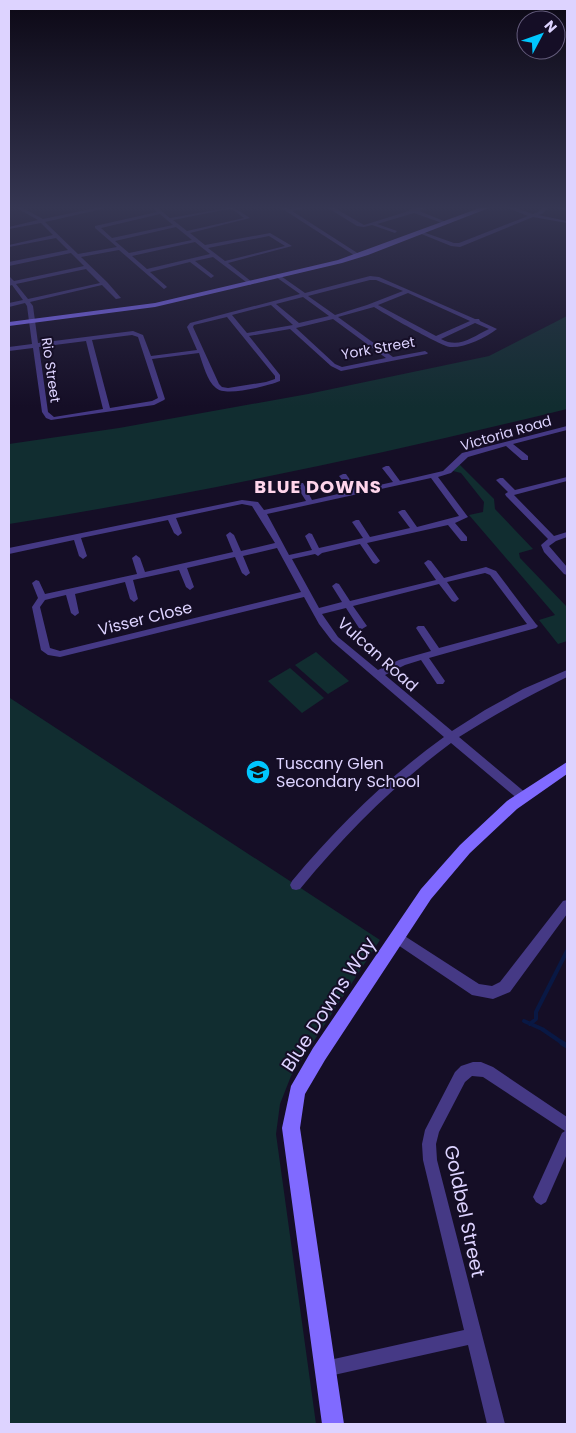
<svg xmlns="http://www.w3.org/2000/svg" width="576" height="1433" viewBox="0 0 576 1433" font-family="Poppins,sans-serif">
	<style>
		.green { fill: #112d30 }
		.lines { fill: none; stroke-linecap: round; stroke-linejoin: round }
		.stream-far1 { stroke: #091844; stroke-width: 4 }
		.stream { stroke: #091844; stroke-width: 5 }
		.street { fill: #453985; fill-rule: evenodd }
		.secondary { fill: #806aff; fill-rule: evenodd }
		.labels { text-anchor: middle; stroke-width: 4; stroke-linejoin: round; paint-order: stroke }
		.far-street-label { font-size: 14px; fill: #ddd3ff; stroke: #150e26 }
		.street-label { font-size: 16px; fill: #ddd3ff; stroke: #150e26 }
		.poi-label { font-size: 16px; fill: #ddd3ff; stroke: #150e26; text-anchor: start }
		.far-district-label { font-size: 18px; font-weight: bold; letter-spacing: 1px; fill: #ffd5eb; stroke: #150e26 }
		.near-street-label { font-size: 19px; fill: #ddd3ff; stroke: #150e26 }
	</style>
	<rect width="100%" height="100%" fill="#150e26"/>
	<g class="green">
		<path d="M567,316v93c-185,45 -370,85 -558,115v-80l110,-16 189,-34 181,-38z"/>
		<polygon points="459,464 494,499 495,509 533,549 519,553 520,558 567,607 567,641 558,644 539,620 555,615 469,515 483,512 484,502 461,473 453,471"/>
		<polygon points="316,652 349,681 328,694 295,665"/>
		<polygon points="290,668 324,698 302,713 268,681"/>
		<polygon points="9,684 10,698 380,940 291,1076 280,1104 276,1134 316,1424 9,1424"/>
	</g>
	<g class="lines">
		<g class="stream-far1">
			<polyline points="524,1021 542,1029 564,1044"/>
			<polyline points="530,1024 536,1019 536,1012 567,951"/>
		</g>
		<polyline class="stream" points="562,1043 567,1046"/>
		<g class="street">
			<path d="M13,206h6l24,13 62,-13h10l-70,16 33,32 39,-7 -22,-19v-2l62,-14 -7,-6h5l15,12 63,-11 17,11 -60,15 15,12 65,-12 22,13 -64,17 24,19 1,1 -3,2 -37,-28 -18,4 18,14 1,1 -3,2 -21,-16 -40,10 16,14 1,1 -3,2 -45,-39 -38,7 26,25 14,16 -5,1 -14,-14 -72,17 3,4 5,37 95,-12 10,4 8,21 46,-6 -10,-23 3,-4 110,-29 -24,-17 -1,-1 3,-2 27,19 65,-17 9,1 96,42h4l1,2 17,8c-12,9 -32,19 -47,18 -9,-1 -65,-33 -76,-40l-36,10 55,40 32,-6 3,2 -1,1 -86,17 -10,-5 -41,-37 -41,7 31,39v6c-12,5 -55,16 -64,7 -9,-7 -13,-24 -17,-35l-47,6 13,40 -1,1 -10,5 -103,15 -5,-2 -4,-6 -9,-64 -24,3v-4l23,-3 -5,-38 -2,-3 -16,4v-4l14,-3 -11,-15 -3,1v-10l5,5 70,-15 -13,-13 -62,13v-4l59,-12 -12,-12 -47,9v-2l44,-10 -12,-12 -32,6v-2l29,-7zM228,209h4l12,9 -57,13 -14,-11zM160,214l13,11 -61,13 -11,-10zM176,227l16,13 -63,13 -14,-12zM269,236l16,10 -60,15 -17,-13zM195,242l15,12 -63,15 -15,-13zM86,269l14,14 -72,16 -12,-15zM370,280h6l27,11 -36,14 -32,10 -27,-19zM408,293l62,28 -34,15 -58,-31zM303,297l26,19 -30,7 -23,-19zM271,305l22,20 -46,8 -15,-18zM227,317l48,59v3l-9,3 -38,6 -6,-1 -3,-3 -26,-57 1,-2zM333,319l53,39 -44,9 -7,-3 -39,-36zM475,323l14,6c-17,8 -30,20 -48,10zM132,335l6,2 20,61 -6,3 -42,7 -18,-68zM86,341l17,68 -49,8 -6,-5 -9,-65z"/>
			<polygon points="278,206 284,206 288,209 314,206 292,211 362,256 357,257"/>
			<polygon points="325,206 331,206 364,225 409,211 409,209 433,206 419,211 449,223 445,224 414,213 377,224 397,231 395,233 372,225 364,227 357,226"/>
			<polygon points="502,206 510,206 533,214 538,212 543,206 567,208 567,210 548,207 542,214 538,215 567,221 567,223 533,217 460,247 451,246 419,233 423,232 454,243 459,243 528,216"/>
			<path d="M567,426v4l-54,14 15,12v4h-6l-16,-14 -38,11 -17,16 -13,4 30,40 -13,6 12,14v4h-6l-13,-16 -81,18 13,18 -4,3 -3,-1 -13,-19 -38,9 -4,3 -3,-2 -23,5 27,49 23,-6 -10,-16 4,-3 3,1 11,17 86,-21 -12,-17 4,-3 3,1 13,17 42,-11 10,4 40,53 2,2 -2,2 -107,30 16,23 -2,3h-6l-16,-24 -16,5 -20,10 67,56 33,-21 38,-21 44,-19v7c-37,18 -73,38 -108,60l68,57 1,3 -1,3 -4,2 -4,-2 -68,-57c-59,44 -104,89 -151,146l-4,1 -4,-1 -2,-4 2,-4c46,-55 94,-102 152,-144l-112,-96 -13,-17 -15,-27 -244,60 -12,-2 -7,-5 -9,-43 6,-9 -6,-15 4,-3 3,1 6,13 92,-20 -5,-16 4,-3 4,3 5,14 88,-20 -7,-17 4,-3 4,3 7,16 34,-8 -23,-37 -10,-2 -66,14 6,15 -4,3 -4,-3 -6,-13 -87,18 6,18 -4,3 -4,-3 -5,-16 -65,14v-6l233,-48 16,2 6,8 42,-9 -10,-16 4,-2h3l9,17 39,-9 -12,-15 4,-2h3l11,16 36,-8 -11,-14 4,-2h3l11,15 43,-10 19,-18zM431,478l28,38 -42,11 -12,-17h-3l-4,2 12,16 -40,9 -11,-17h-3l-4,2 11,16 -44,10 -7,-14 -3,-1 -4,3 7,14 -23,5 -22,-41zM277,548l24,44 -241,59 -10,-3 -10,-41 5,-7 21,-5 5,18 4,3 4,-3 -4,-19 50,-12 5,17 4,3 4,-3 -5,-19 46,-10 7,17 4,3 4,-3 -7,-19 48,-11 7,16 4,3 4,-3 -7,-17zM485,573l5,2 37,49 -88,24 -15,-22h-6l-2,2 15,23 -32,9 -21,10 -40,-33 -16,-23 24,-6 13,20 3,1 5,-3 -14,-20 86,-22 13,17 3,1 4,-3 -12,-17z"/>
			<polygon points="567,477 567,481 514,495 554,536 567,532 567,537 556,541 549,546 567,567 567,575 564,574 544,552 541,545 548,539 506,496 505,494 508,492 496,480 500,478 503,478 515,490"/>
			<polygon points="567,900 567,914 510,992 493,999 472,995 392,941 390,937 392,933 396,931 400,933 479,984 492,986 500,982 563,901"/>
			<polygon points="473,1062 481,1062 493,1067 567,1117 567,1154 546,1202 541,1205 536,1202 533,1197 562,1133 565,1131 483,1077 472,1076 465,1082 439,1132 436,1144 437,1160 505,1424 487,1424 468,1345 325,1377 319,1375 317,1369 319,1363 325,1361 464,1330 423,1160 422,1144 425,1130 455,1072 461,1066"/>
		</g>
		<g class="secondary">
			<polygon points="485,206 494,206 368,255 342,263 155,307 9,326 9,322 155,303 338,260"/>
			<polygon points="567,762 567,774 517,809 470,853 431,899 325,1060 305,1094 300,1128 344,1424 322,1424 282,1128 291,1086 313,1048 421,889 460,845 507,801"/>
		</g>
	</g>
	<linearGradient id="sky" x2="0" y2="1"><stop stop-color="#0c0815"/><stop offset="0.51" stop-color="#353652"/><stop offset="1" stop-color="#353652" stop-opacity="0"/></linearGradient>
	<rect width="576" height="407" fill="url(#sky)"/>
	<defs>
		<g id="school-disc" transform="scale(1.25)"><circle r="9.5" fill="#00c6fe" stroke="#150e26"/><path d="M0-5L7-2L0 1L-7-2ZM-4 1L0 2.5L4 1V4Q0 6-4 4Z" fill="#111"/></g>
	</defs>
	<g fill-rule="evenodd">
		<use href="#school-disc" x="258" y="772"/>
	</g>
	<g class="labels">
		<g class="far-street-label">
			<text transform="translate(378 348) rotate(-10)" y="5">York Street</text>
			<text transform="translate(51 370) rotate(82)" y="5">Rio Street</text>
			<text transform="translate(506 433) rotate(-16)" y="5">Victoria Road</text>
		</g>
		<g class="street-label">
			<text transform="translate(145 618) rotate(-14)" y="6">Visser Close</text>
			<text transform="translate(378 654) rotate(42)" y="6">Vulcan Road</text>
		</g>
		<g class="poi-label">
			<text x="276" y="769">Tuscany Glen<tspan x="276" dy="18">Secondary School</tspan></text>
		</g>
		<g class="far-district-label">
			<text x="318" y="493">BLUE DOWNS</text>
		</g>
		<g class="near-street-label">
			<text transform="translate(328 1004) rotate(-57)" y="7">Blue Downs Way</text>
			<text transform="translate(465 1211) rotate(78)" y="7">Goldbel Street</text>
		</g>
	</g>
	<rect width="576" height="1433" fill="none" stroke="#ddd3ff" stroke-width="20"/>
	<g transform="translate(541 35) rotate(49)"><circle r="24" fill="#150e26" stroke="#655d7d"/>
	<path d="M0-4L9 19L0 12L-9 19Z" fill="#00c6fe"/>
	<text y="-8" font-size="14" font-weight="bold" text-anchor="middle" fill="#ddd3ff">N</text>
	</g>
</svg>
